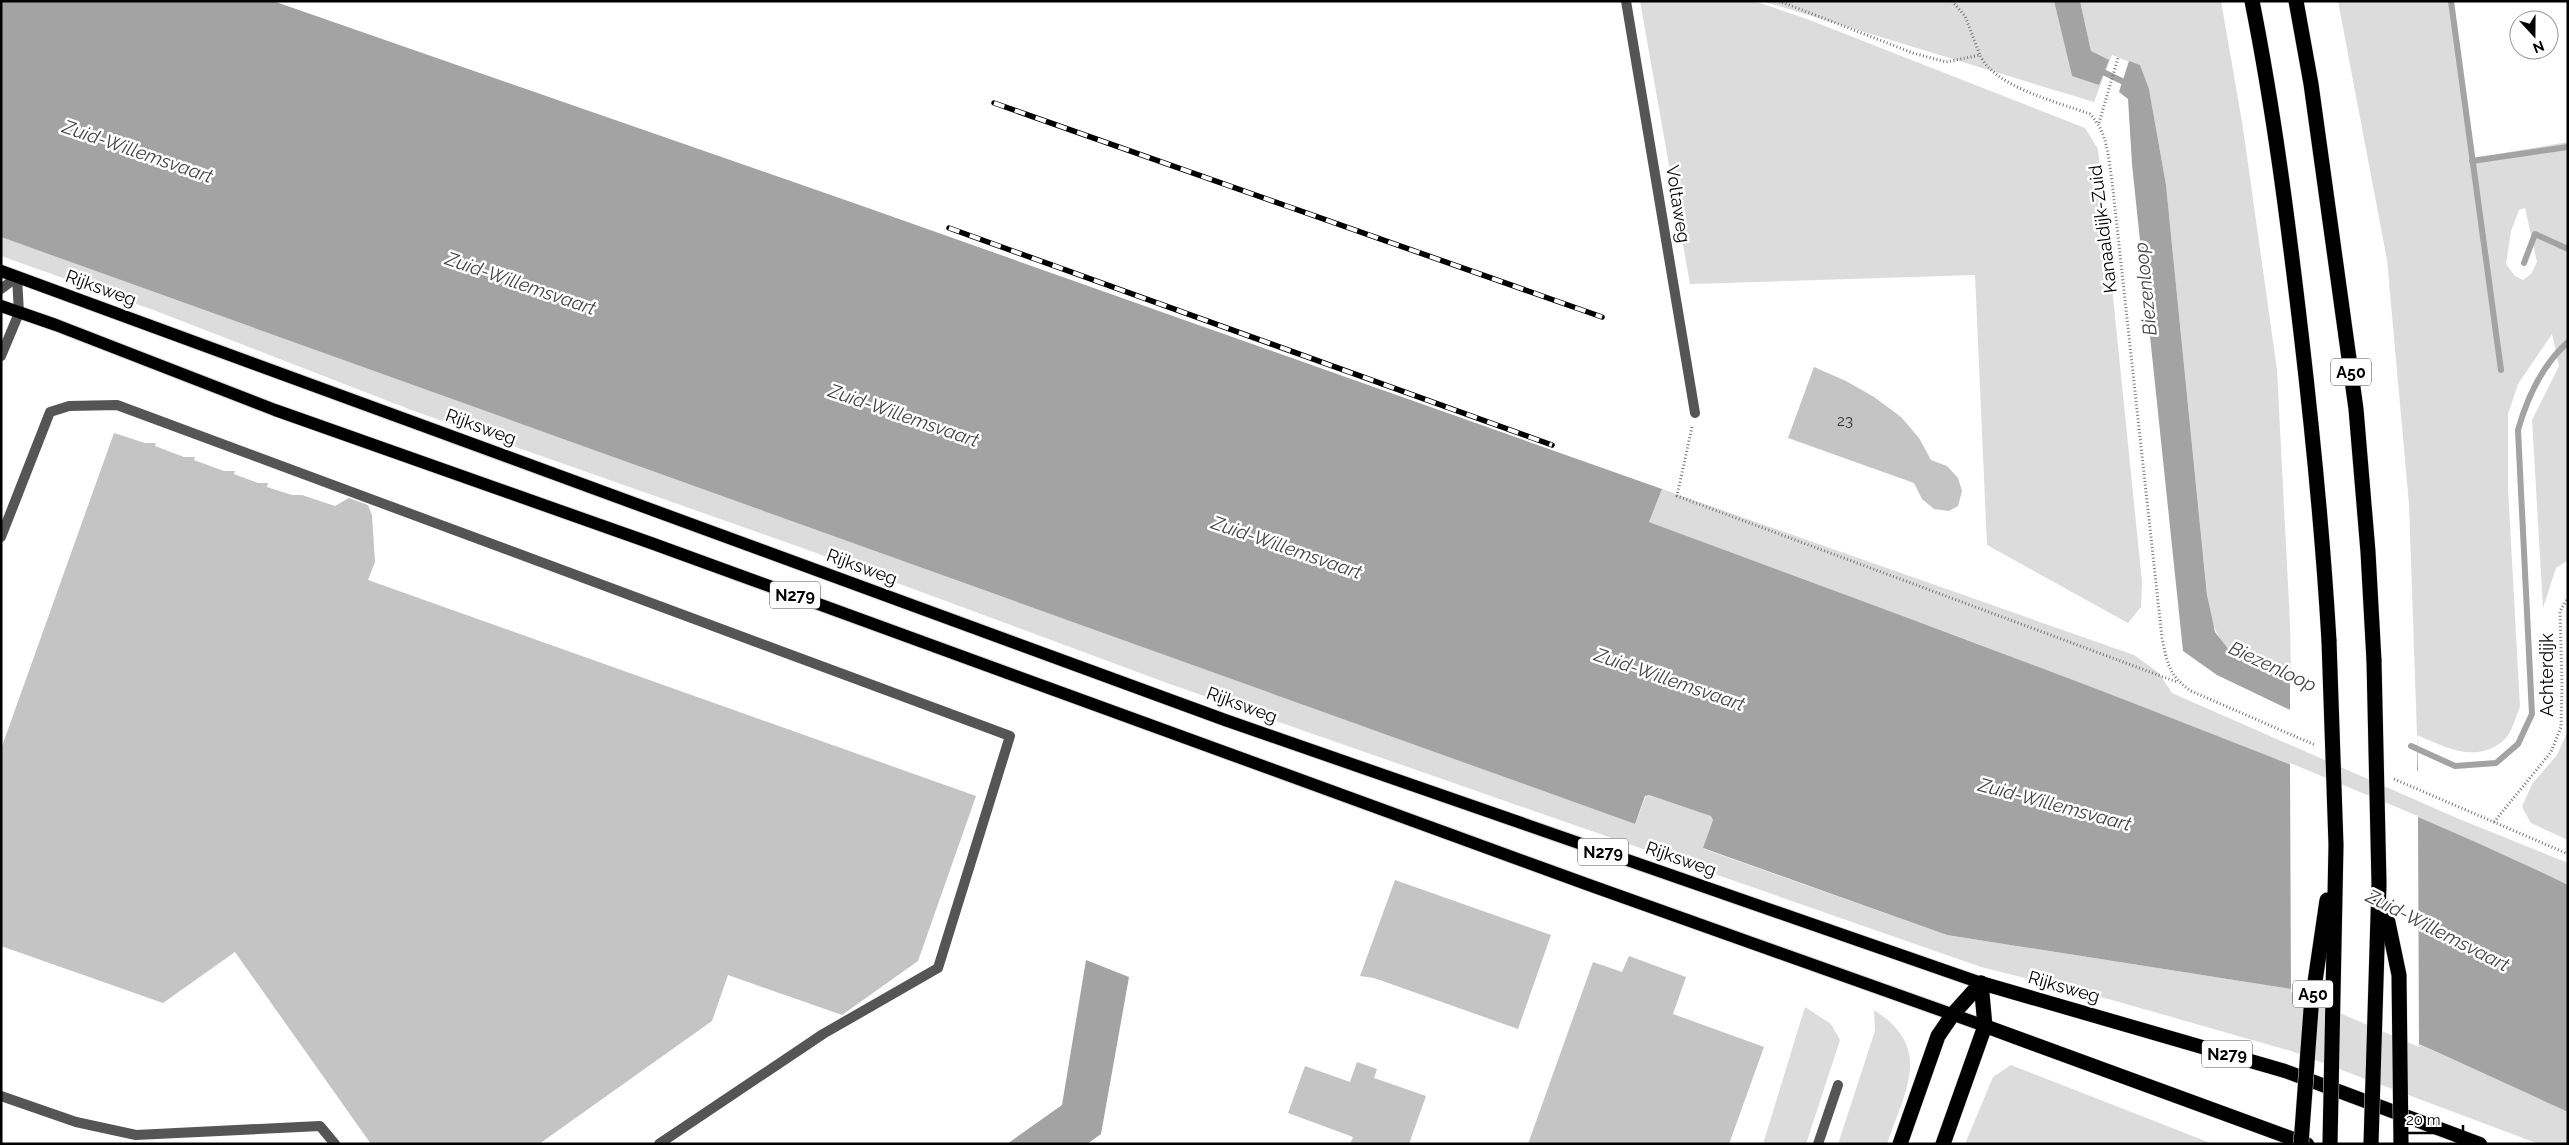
<svg xmlns="http://www.w3.org/2000/svg" width="2569" height="1145" viewBox="0 0 2569 1145" font-family="Raleway,sans-serif">
	<style>
		.green { fill: #dcdcdc; fill-rule: evenodd }
		.water { fill: #a3a3a3 }
		.pier { fill: #fff }
		.lines { fill: none; stroke-linecap: round; stroke-linejoin: round }
		.stream { stroke: #a3a3a3; stroke-width: 6 }
		.building { fill: #c4c4c4 }
		.primary-casing { stroke: #dbdbdb; stroke-width: 14 }
		.trunk-casing { stroke: #dbdbdb; stroke-width: 15 }
		.motorway-casing { stroke: #dbdbdb; stroke-width: 16 }
		.path { stroke: #777; stroke-width: 3; stroke-dasharray: 1 2.5; stroke-linecap: butt }
		.service { stroke: #555; stroke-width: 10 }
		.minor { stroke: #555; stroke-width: 10 }
		.primary { stroke: #000; stroke-width: 12 }
		.trunk { stroke: #000; stroke-width: 14 }
		.motorway { stroke: #000; stroke-width: 15 }
		.rail-casing { stroke: #000; stroke-width: 5.5 }
		.rail { stroke: #fff; stroke-width: 4; stroke-dasharray: 11; stroke-linecap: butt }
		.motorway-bridge-casing { stroke: #dbdbdb; stroke-width: 16; stroke-linecap: butt }
		.motorway-bridge { stroke: #000; stroke-width: 15 }
		.labels { text-anchor: middle; stroke-width: 5; stroke-linejoin: round; paint-order: stroke }
		.number-label { font-size: 15px; fill: #313131 }
		.shield { fill: #fff; stroke: #4c4c4c; stroke-width: 1 }
		.shield-label { font-size: 16px; font-weight: bold; fill: #000 }
		.street-label { font-size: 18px; fill: #000; stroke: #fff }
		.water-label { font-size: 19px; font-style: italic; fill: #444; stroke: #fff }
	</style>
	<rect width="100%" height="100%" fill="#fff"/>
	<g class="green">
		<polygon points="1640,1 1754,1 1807,19 2085,128 2098,149 2142,582 2141,607 2128,623 1987,545 1975,275 1690,284"/>
		<path d="M1762,1h292l18,75 19,-25 -11,-50h141l22,127 34,242 13,254 1,56c-41,-17 -68,-20 -82,-67l-43,-428 -17,-96 -9,-23 -28,-11 -18,47z"/>
		<path d="M2338,1h113l23,157 94,-16v418l-12,8 -13,40 -11,-188 27,-54 -7,-32 -34,50 -10,30v75l12,218c-4,9 -8,25 -15,32 -28,26 -60,8 -88,-4l-8,-231 -22,-244zM2525,208l12,54 -6,12 -8,6 -8,-4 -9,-12 5,-33 8,-21z"/>
		<polygon points="1,237 1635,824 1646,796 1649,795 1712,816 1714,820 1704,849 1947,935 2291,989 2354,1019 2437,1052 2568,1112 2568,1144 2539,1144 2291,1051 2112,1000 1981,967 1167,683 808,550 414,411 156,311 1,256"/>
		<polygon points="1662,489 2134,655 2159,673 2172,693 2459,819 2568,863 2568,885 2233,742 1973,642 1649,522"/>
		<polygon points="2568,731 2568,840 2531,823 2522,807 2532,784 2557,755"/>
		<polygon points="1805,1007 1831,1024 1840,1040 1806,1144 1763,1144"/>
		<path d="M1874,1010c60,38 31,80 13,134h-49l37,-113z"/>
		<polygon points="2011,1065 2190,1135 2213,1144 1965,1144 1993,1077"/>
	</g>
	<g class="water">
		<path d="M1,1h272l595,207 794,281 -13,33c170,63 339,125 507,190 139,54 278,108 412,173v227l-131,-60 -146,-63 -344,-54 -244,-87 10,-28 -2,-4 -62,-21 -4,1 -10,28 -1634,-587z"/>
		<polygon points="2054,1 2080,1 2091,51 2109,60 2099,85 2072,76"/>
		<polygon points="2129,61 2140,65 2149,89 2166,185 2207,595 2215,632 2234,656 2417,735 2418,771 2217,675 2183,651 2132,164 2128,99 2119,92"/>
		<polygon points="1086,960 1129,977 1101,1134 1087,1144 1007,1144 1062,1105"/>
	</g>
	<g class="pier">
		<polygon points="2290,677 2417,732 2417,774 2290,713"/>
		<polygon points="2290,763 2418,816 2419,1047 2291,992"/>
	</g>
	<g class="lines">
		<g class="stream">
			<polyline points="2451,1 2501,370"/>
			<polyline points="2097,69 2128,84"/>
			<polyline points="2472,161 2568,147"/>
			<polyline points="2524,263 2535,234 2568,249"/>
			<path d="M2411,746l44,20 41,-3 22,-19 14,-30 -14,-284c9,-32 24,-65 50,-88"/>
		</g>
	</g>
	<g class="building">
		<polygon points="1814,367 1846,381 1874,397 1901,417 1919,438 1931,460 1947,466 1958,478 1962,491 1958,506 1949,511 1934,509 1922,499 1914,483 1788,438"/>
		<polygon points="114,433 145,443 156,443 155,446 184,457 195,457 194,460 224,471 235,471 234,474 258,483 268,483 267,487 292,495 302,495 335,506 349,498 368,505 372,515 375,562 368,580 976,796 918,961 842,1015 728,975 712,1021 539,1144 371,1144 235,952 163,1003 1,946 1,749"/>
		<polygon points="1395,880 1551,935 1518,1029 1374,978 1360,976"/>
		<polygon points="1629,956 1686,977 1673,1014 1764,1047 1729,1144 1528,1144 1593,962 1622,972"/>
		<polygon points="1357,1062 1377,1069 1374,1078 1426,1096 1409,1144 1350,1144 1353,1137 1288,1113 1305,1066 1350,1082"/>
	</g>
	<g class="lines">
		<g class="primary-casing">
			<g id="primary">
				<polyline points="1,271 1225,720 1981,983"/>
				<polyline points="1,306 56,325 275,410 651,543 1589,885 1985,1026"/>
			</g>
		</g>
		<g class="trunk-casing">
			<g id="trunk">
				<polyline points="1981,983 2285,1071 2480,1144"/>
				<polyline points="1985,1026 2307,1144"/>
			</g>
		</g>
		<g class="motorway-casing">
			<g id="motorway">
				<path d="M2252,1c22,110 36,221 49,332 12,103 22,205 28,308"/>
				<polyline points="2296,1 2311,84 2356,409 2368,552 2374,661"/>
				<polyline points="1900,1144 1938,1036 1953,1014 1981,983"/>
				<polyline points="1943,1144 1985,1026 1981,983"/>
			</g>
		</g>
		<g class="path">
			<path d="M1779,1l134,52 33,9 34,-7c14,32 78,47 110,59 18,19 18,42 22,67l50,457c5,25 7,38 29,53l124,54"/>
			<polyline points="1952,1 1965,16 1980,55"/>
			<polyline points="2099,123 2118,58"/>
			<polyline points="1692,427 1677,496 2177,682"/>
			<polyline points="2394,779 2568,854"/>
			<polyline points="2494,822 2551,752 2561,727 2562,684 2560,611 2568,598"/>
		</g>
		<g class="service">
			<polyline points="1,537 50,412 69,406 117,405 1010,736 938,968 823,1034 659,1144"/>
			<polyline points="1,1096 76,1122 136,1135 320,1126 335,1144"/>
		</g>
		<g class="minor">
			<polyline points="1626,1 1695,413"/>
			<polyline points="1,289 17,277"/>
			<polyline points="1,356 19,313 17,277"/>
			<polyline points="1818,1144 1838,1085"/>
		</g>
		<use href="#primary" class="primary"/>
		<use href="#trunk" class="trunk"/>
		<use href="#motorway" class="motorway"/>
		<g class="rail-casing">
			<g id="rail">
				<polyline points="994,103 1602,317"/>
				<polyline points="949,228 1552,445"/>
			</g>
		</g>
		<use href="#rail" class="rail"/>
		<g class="motorway-bridge-casing">
			<g id="motorway-bridge">
				<polyline points="2329,641 2336,845 2330,1144"/>
				<polyline points="2385,908 2399,975 2401,1144"/>
				<polyline points="2301,1144 2311,1009 2327,900"/>
				<polyline points="2371,1144 2379,884 2374,661"/>
			</g>
		</g>
		<use href="#motorway-bridge" class="motorway-bridge"/>
	</g>
	<g class="labels">
		<g class="number-label">
			<text x="1845" y="426">23</text>
		</g>
		<g class="shield">
			<rect x="2331" y="358.5" width="40" height="27" rx="4"/>
			<rect x="770" y="581.5" width="50" height="27" rx="4"/>
			<rect x="1578" y="838.5" width="50" height="27" rx="4"/>
			<rect x="2293" y="980.5" width="40" height="27" rx="4"/>
			<rect x="2202" y="1040.5" width="50" height="27" rx="4"/>
		</g>
		<g class="shield-label">
			<text x="2351" y="378">A50</text>
			<text x="795" y="601">N279</text>
			<text x="1603" y="858">N279</text>
			<text x="2313" y="1000">A50</text>
			<text x="2227" y="1060">N279</text>
		</g>
		<g class="street-label">
			<text transform="translate(1678 204) rotate(81)" y="6">Voltaweg</text>
			<text transform="translate(2103 229) rotate(-97)" y="6">Kanaaldijk-Zuid</text>
			<text transform="translate(101 288) rotate(20)" y="6">Rijksweg</text>
			<text transform="translate(481 427) rotate(20)" y="6">Rijksweg</text>
			<text transform="translate(862 567) rotate(20)" y="6">Rijksweg</text>
			<text transform="translate(2547 675) rotate(-90)" y="6">Achterdijk</text>
			<text transform="translate(1242 705) rotate(20)" y="6">Rijksweg</text>
			<text transform="translate(1681 859) rotate(19)" y="6">Rijksweg</text>
			<text transform="translate(2064 987) rotate(16)" y="6">Rijksweg</text>
		</g>
		<g class="water-label">
			<text transform="translate(138 151) rotate(19)" y="7">Zuid-Willemsvaart</text>
			<text transform="translate(521 283) rotate(19)" y="7">Zuid-Willemsvaart</text>
			<text transform="translate(2145 289) rotate(-96)" y="7">Biezenloop</text>
			<text transform="translate(904 415) rotate(19)" y="7">Zuid-Willemsvaart</text>
			<text transform="translate(1287 547) rotate(19)" y="7">Zuid-Willemsvaart</text>
			<text transform="translate(2273 666) rotate(25)" y="7">Biezenloop</text>
			<text transform="translate(1670 679) rotate(19)" y="7">Zuid-Willemsvaart</text>
			<text transform="translate(2055 804) rotate(15)" y="7">Zuid-Willemsvaart</text>
			<text transform="translate(2438 930) rotate(27)" y="7">Zuid-Willemsvaart</text>
		</g>
	</g>
	<rect width="2569" height="1145" fill="none" stroke="#000000" stroke-width="5"/>
	<g transform="translate(2534 35) rotate(159)"><circle r="24" fill="#ffffff" stroke="#999999"/>
	<path d="M0-4L9 19L0 12L-9 19Z" fill="#000000"/>
	<text y="-8" font-size="14" font-weight="bold" text-anchor="middle" fill="#000000">N</text>
	</g>
	<path d="M2399 1125v8h64v-8" fill="none" stroke="#000000" stroke-width="2.5"/>
	<text x="2406" y="1125" font-size="15" fill="#000000" stroke="#ffffff" stroke-width="4" paint-order="stroke">20 m</text>
</svg>
